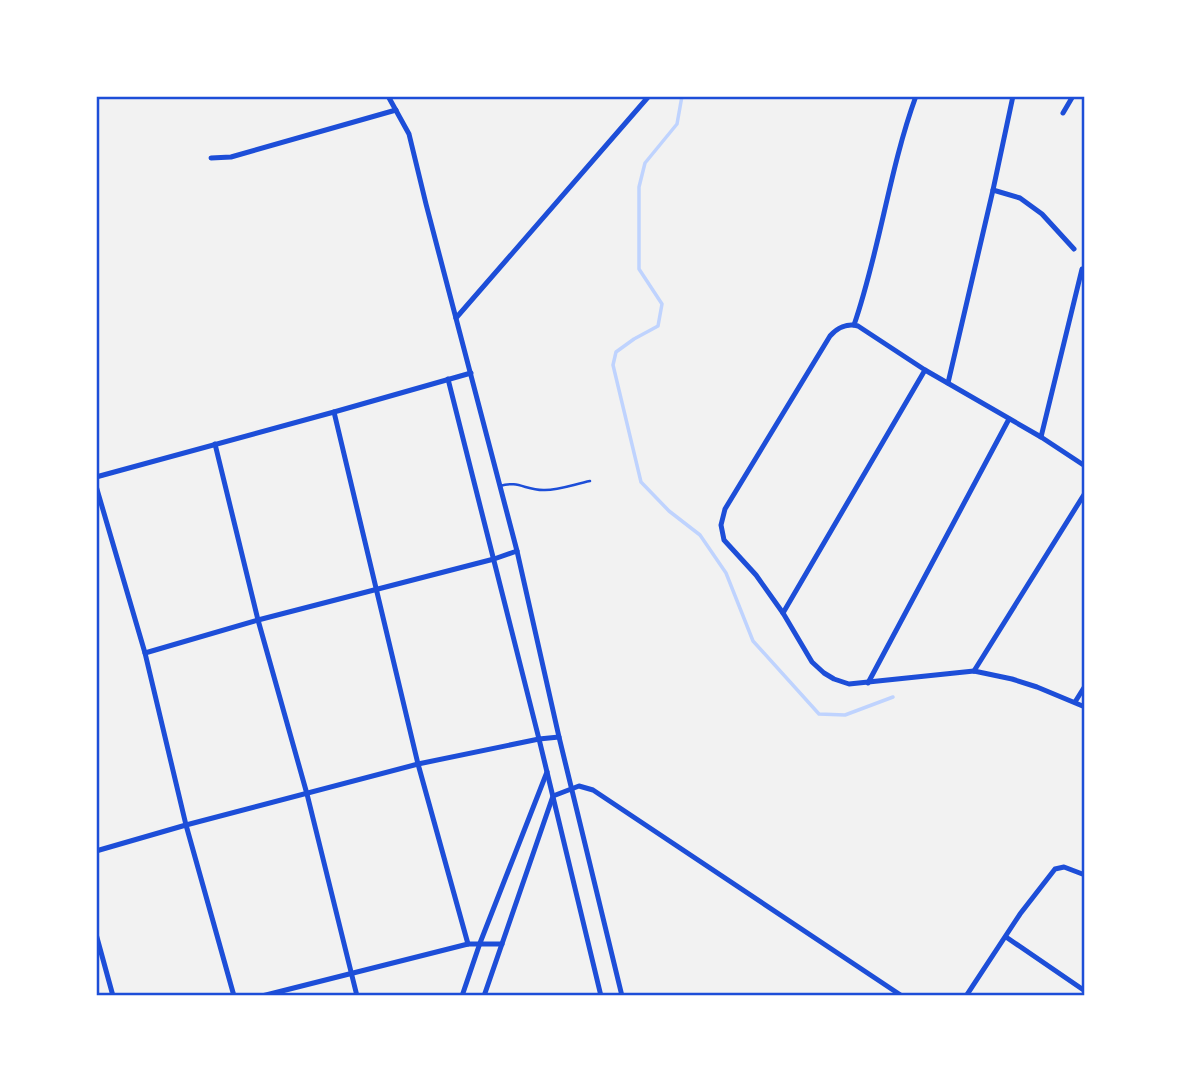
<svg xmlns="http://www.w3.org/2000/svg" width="1181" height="1092" viewBox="0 0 1181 1092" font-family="'Work Sans',sans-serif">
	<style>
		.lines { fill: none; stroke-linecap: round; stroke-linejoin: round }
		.stream { stroke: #bfd3fe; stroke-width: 3.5 }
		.service { stroke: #1d4ed8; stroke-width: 2.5 }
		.minor { stroke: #1d4ed8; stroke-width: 5 }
		.neatline { fill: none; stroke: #1d4ed8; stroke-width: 2.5 }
	</style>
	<rect width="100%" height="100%" fill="#f2f2f2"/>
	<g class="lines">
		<polyline class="stream" points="682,96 677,124 645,163 639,187 639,269 662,304 658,326 634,339 616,352 613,365 641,482 669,511 700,535 726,573 753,641 819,714 845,715 893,697"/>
		<path class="service" d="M500,486c18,-6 27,5 45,4 14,0 30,-6 45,-9"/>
		<g class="minor">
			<polyline points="388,96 409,134 426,204 517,551 559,737 622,996"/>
			<polyline points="1063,113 1073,96"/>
			<polyline points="211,158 231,157 396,110"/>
			<polyline points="993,190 1020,198 1042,214 1074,249"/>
			<polyline points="456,318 649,96"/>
			<path d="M854,325c26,-75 35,-155 62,-229"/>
			<polyline points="448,379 540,743 601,996"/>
			<polyline points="948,383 993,190 1013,96"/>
			<polyline points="334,412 418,764 468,944"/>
			<polyline points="1041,437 1082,269"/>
			<polyline points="215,444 258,620 307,794 357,996"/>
			<path d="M1085,466l-44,-29 -116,-67 -67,-44c-11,-3 -21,2 -28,10l-105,173 -4,16 3,15 32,35 27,38 29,49 12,11 10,6 15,5 125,-13 38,8 25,8 48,20"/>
			<polyline points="96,477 334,412 471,373"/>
			<polyline points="96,486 145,653 186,825 234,996"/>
			<polyline points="783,613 925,370"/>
			<polyline points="145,653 258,620 494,559 517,551"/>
			<polyline points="974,671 1085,493"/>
			<polyline points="868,683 1009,419"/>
			<polyline points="1075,702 1085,686"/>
			<polyline points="96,851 186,825 418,764 539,739 559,737"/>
			<polyline points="96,934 113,996"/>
			<polyline points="1006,937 1085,991"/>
			<polyline points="262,996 468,944 502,944"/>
			<polyline points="462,996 480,943 547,772"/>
			<polyline points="484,996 553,796 579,786 593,790 902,996"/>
			<polyline points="966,996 1020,914 1055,869 1064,867 1085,875"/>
		</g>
	</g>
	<rect width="1181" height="1092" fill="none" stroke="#ffffff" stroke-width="196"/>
	<rect x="98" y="98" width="985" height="896" class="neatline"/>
</svg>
